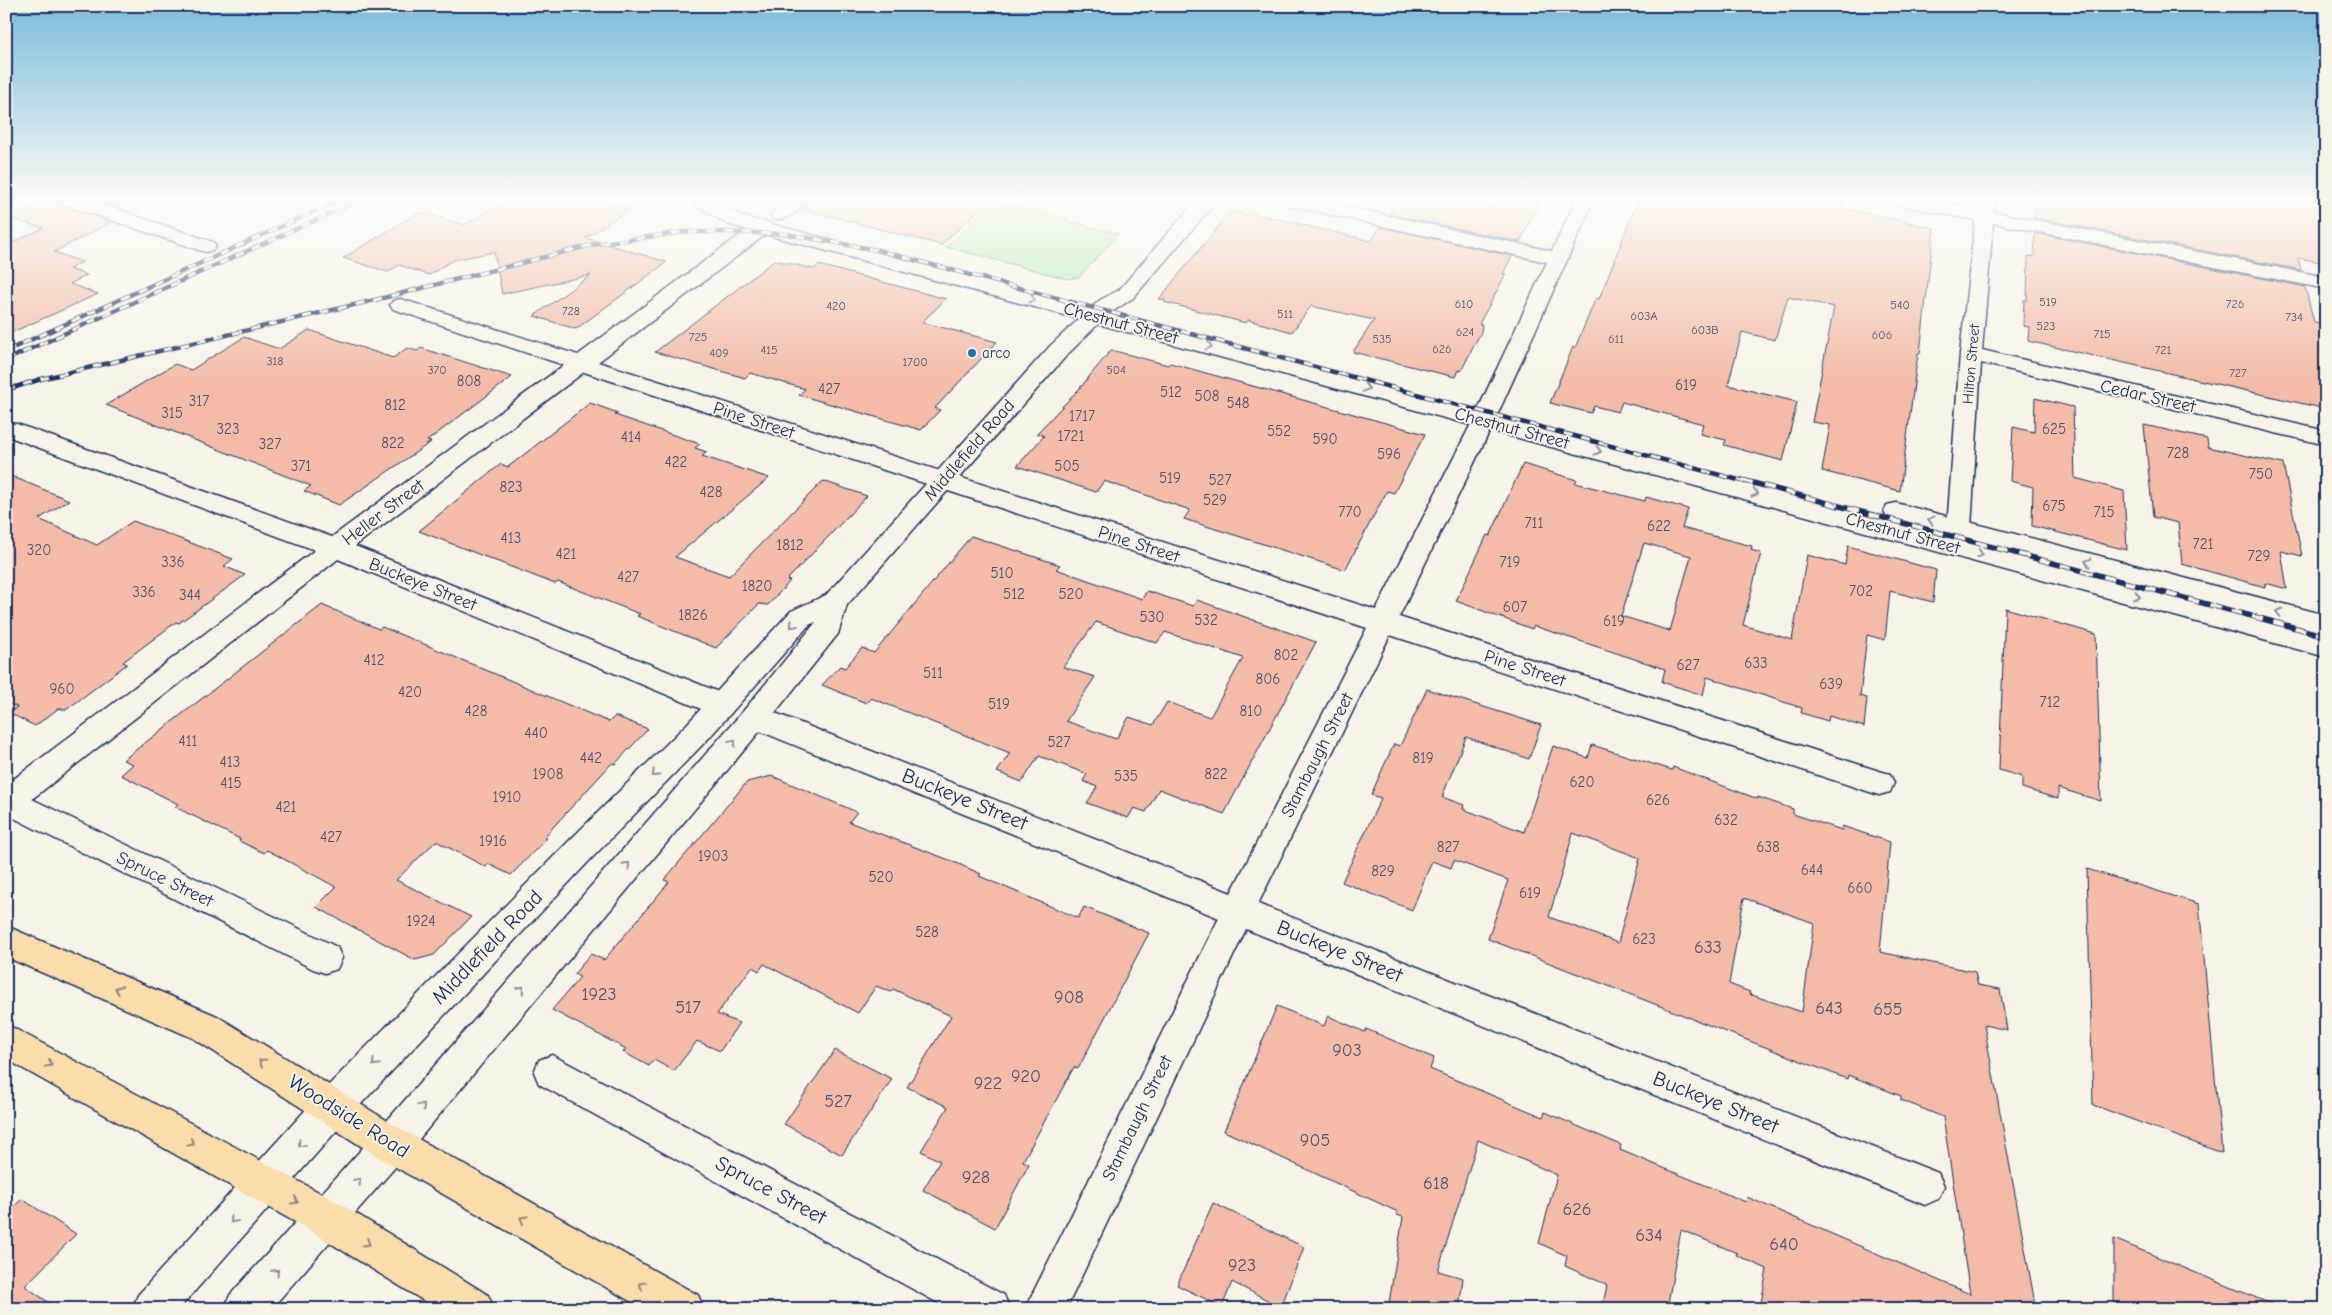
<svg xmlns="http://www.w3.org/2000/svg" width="2332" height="1315" viewBox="0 0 2332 1315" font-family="'Comic Neue',sans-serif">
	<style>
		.green { fill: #adecb3; stroke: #648e88 }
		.building { fill: #f3bba8; stroke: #1b2f5e; fill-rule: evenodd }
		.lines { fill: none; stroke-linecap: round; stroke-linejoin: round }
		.street-casing { stroke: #1b2f5e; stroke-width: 3 }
		.secondary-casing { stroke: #1b2f5e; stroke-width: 3 }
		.highway-casing { stroke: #1b2f5e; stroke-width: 3 }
		.street { fill: #f7f3e8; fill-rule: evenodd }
		.secondary { fill: #f7f3e8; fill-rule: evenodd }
		.highway { fill: #fbddab; fill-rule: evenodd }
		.rail-far1-casing { stroke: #1b2f5e; stroke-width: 4.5 }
		.rail-casing { stroke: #1b2f5e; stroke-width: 5.5 }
		.rail-far1 { stroke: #f7f3e8; stroke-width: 3; stroke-dasharray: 9; stroke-linecap: butt }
		.rail { stroke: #f7f3e8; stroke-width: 4; stroke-dasharray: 11; stroke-linecap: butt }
		.oneway { stroke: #8991a3 }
		.oneway2 { stroke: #8b8684 }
		.poi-dot { fill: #1f6fb2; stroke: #f7f3e8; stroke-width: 2 }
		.labels { text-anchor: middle; stroke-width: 4; stroke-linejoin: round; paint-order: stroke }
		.far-number-label { font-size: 12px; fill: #515270 }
		.far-poi-label { font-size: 15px; fill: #1b2f5e; stroke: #f7f3e8; text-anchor: start }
		.far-street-label { font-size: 15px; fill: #1b2f5e; stroke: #f7f3e8 }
		.number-label { font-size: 15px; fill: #515270 }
		.street-label { font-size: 18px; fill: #1b2f5e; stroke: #f7f3e8 }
		.near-number-label { font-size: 18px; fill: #515270 }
		.near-street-label { font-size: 21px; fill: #1b2f5e; stroke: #f7f3e8 }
	</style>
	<rect width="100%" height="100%" fill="#f7f3e8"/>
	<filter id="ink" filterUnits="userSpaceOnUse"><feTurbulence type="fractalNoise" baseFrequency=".02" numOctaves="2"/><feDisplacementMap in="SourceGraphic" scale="10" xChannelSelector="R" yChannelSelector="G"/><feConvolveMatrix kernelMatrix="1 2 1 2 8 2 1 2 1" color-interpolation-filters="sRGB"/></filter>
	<g filter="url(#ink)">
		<polygon class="green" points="994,202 1068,219 1067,221 1119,234 1079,277 1068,279 946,247"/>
		<g class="building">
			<polygon points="44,200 60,200 63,206 112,222 54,252 82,262 69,269 87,275 70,284 98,294 6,335 6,246 43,228 8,218"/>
			<polygon points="94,200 155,200 131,212"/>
			<polygon points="506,200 594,200 629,209 586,238 667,262 576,329 534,316 591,275 502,294 494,252 453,260 429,275 399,265 388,272 343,258 420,212 465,225"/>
			<polygon points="809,200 990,200 941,245 802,209"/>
			<polygon points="1399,200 1460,200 1492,207 1496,200 1540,200 1520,242 1389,214"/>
			<polygon points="1638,200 1797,200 1812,203 1813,200 1844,200 1842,208 1934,228 1920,353 1918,353 1900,491 1822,471 1830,425 1812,422 1834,307 1788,297 1775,340 1742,332 1728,385 1797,402 1783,461 1724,445 1726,440 1700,434 1703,424 1622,402 1618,412 1594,406 1591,413 1550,403 1573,347 1575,348 1596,298 1599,299"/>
			<polygon points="2035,200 2326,200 2326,263 2298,258 2301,270 2035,218"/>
			<polygon points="1231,211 1247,215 1248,212 1371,241 1380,227 1512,256 1503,274 1506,274 1479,324 1482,325 1481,332 1461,371 1458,370 1455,377 1353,352 1374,320 1311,306 1292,332 1248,320 1246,323 1164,302 1165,300 1159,299"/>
			<polygon points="2035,233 2305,287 2314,322 2321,323 2326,340 2326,409 2028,341 2029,327 2023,326 2024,300 2027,300 2028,256 2034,257"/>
			<polygon points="775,260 814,269 819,265 946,299 922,322 997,342 935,408 940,410 921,430 799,395 805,389 750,373 745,378 655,352"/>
			<polygon points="309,330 393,358 407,348 417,351 421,348 512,377 427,441 431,442 339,505 304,491 311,486 106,405 175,364 191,370 244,337 279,349"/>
			<polygon points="1111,350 1168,365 1170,363 1425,434 1394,493 1387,491 1345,570 1184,519 1190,510 1104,481 1096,492 1017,466 1044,436 1037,433 1080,388"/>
			<polygon points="2035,398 2073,407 2075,478 2124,491 2127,550 2032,526 2033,487 2010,481 2013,427 2034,432"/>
			<polygon points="590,403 618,413 615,415 700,444 695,448 707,452 702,456 769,478 675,557 729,576 823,481 867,496 787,580 790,581 768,605 759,604 716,648 637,616 640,614 558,582 555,584 419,531 501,464 508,467"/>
			<polygon points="2144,425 2207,439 2208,447 2283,464 2302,556 2281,551 2287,589 2265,583 2265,587 2182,564 2178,523 2153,517"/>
			<path d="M1523,464l54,16 -2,3 70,18 1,-4 42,12 -6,19 70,18 -1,4 10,3 -18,72 49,15 15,-85 38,10 3,-19 88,24 -3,32 -43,-11 -5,49 -18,-5 -7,61 7,2 -3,29 -35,-11 -1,5 -27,-8 1,-5 -95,-31 -4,18 -41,-13 3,-13 -131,-43 -2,3 -76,-28 31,-66 3,1zM1644,543l47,13 -21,75 -49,-15z"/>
			<polygon points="6,474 69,500 39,519 97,545 133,521 233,559 224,566 245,575 179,623 176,622 123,662 127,664 66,710 59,708 35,726 9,713 17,707 6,702"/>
			<path d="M971,536l89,29 -4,4 86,30 5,-8 46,15 4,-6 119,42 -92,172 -65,-25 -13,23 -12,-4 -6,10 -41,-15 10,-16 -14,-6 4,-7 -48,-18 -17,26 -25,-10 13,-19 -139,-55 -5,5 -44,-18 18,-19 5,2 17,-20 12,5zM1096,622l61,21 8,-11 78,26 -33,59 -43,-15 -14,23 -24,-8 -13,22 -50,-18 29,-44 -32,-10z"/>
			<polygon points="322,605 379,629 382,627 424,644 609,722 615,716 648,729 615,764 612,763 544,837 547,838 511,875 488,864 486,867 436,841 396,880 471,917 434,955 415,960 316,907 336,887 267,850 264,853 239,841 240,839 175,807 178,804 121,775 133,764 123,760"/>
			<polygon points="2005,608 2096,634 2101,801 2058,788 2058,799 2022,788 2022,777 1999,770"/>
			<path d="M1427,689l114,36 -12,34 -63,-22 -24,60 22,8 -1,4 61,23 29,-86 35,12 4,-13 80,25 1,-3 85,32v-2l35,12v5l49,16v-4l48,16 -10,110 95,20 3,13 22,4 7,41 -23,-5 52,284h-276l7,-40 -31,-14 1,-2 -56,-23 -14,79h-65l5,-24 -42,-19 2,-10 -28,-13 18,-68 -79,-35 -40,131 25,7 -4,31h-71l15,-92 -6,-2 1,-3 -174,-81 53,-125 47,20 4,-10 37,16 1,-3 68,29 -4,11 113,48 2,-5 76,33 -1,5 126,52 1,-5 223,97 -27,-177 -42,-17v-4l-53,-21 -1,4 -359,-140 20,-59 -54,-20 -3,8 -19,-7 -20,49 -70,-28 39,-84 -10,-3 11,-25 12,-26 6,2zM1573,833l67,25 -22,85 -69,-26zM1744,898l70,25 -12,89 -53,-18 1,-2 -21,-8z"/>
			<polygon points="772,776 857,812 849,822 952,861 981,874 979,876 1078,918 1084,907 1149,933 1078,1069 1074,1067 1023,1161 1029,1164 995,1228 923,1190 940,1161 921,1151 948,1107 907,1087 951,1016 893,989 891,992 876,986 858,1013 764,964 759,971 752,967 717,1014 739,1023 720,1051 697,1041 674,1071 654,1060 649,1066 623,1052 626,1049 552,1010 580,977 574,974 591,954 604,960 669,882 664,880 747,782"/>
			<polygon points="2087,869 2199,904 2222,1153 2093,1105"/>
			<polygon points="835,1050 892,1079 842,1155 784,1124"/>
			<polygon points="22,1199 76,1234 25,1286 58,1309 6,1309 6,1214"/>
			<polygon points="1213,1203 1304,1247 1281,1307 1232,1282 1222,1307 1177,1285"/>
			<polygon points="2114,1239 2281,1308 2280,1309 2114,1309"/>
		</g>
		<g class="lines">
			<g class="street-casing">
				<g id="street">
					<polygon points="62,200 89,200 213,242 216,246 213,250 206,252 199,250 64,204"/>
					<path d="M787,200h20c-7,11 -21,22 -35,19l-2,-4z"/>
					<polygon points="1282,200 1316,200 1552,251 1576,200 1594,200 1495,420 1399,617 1879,771 1890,774 1894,783 1890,792 1879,795 1390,635 1258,904 1938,1173 1944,1186 1938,1199 1925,1205 1246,929 1066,1309 1025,1309 1219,918 745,725 741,717 745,709 755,706 765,709 1231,893 1367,628 584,372 355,546 731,697 735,705 731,713 721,716 711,713 338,559 32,799 337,947 342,958 337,969 325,973 313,969 6,814 6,785 315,550 10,437 6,438 6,423 17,424 332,537 564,365 393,309 390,305 393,301 400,299 407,301 578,355 756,223 763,221 770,223 773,227 770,231 598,362 1376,610 1473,420 1547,262 1291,206 1284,204"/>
					<polygon points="1895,200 1932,200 1976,208 1977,200 1995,200 1994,212 2326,277 2326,289 1993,223 1982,350 2326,431 2326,445 1981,363 1971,528 1968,534 1959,536 1950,534 1947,528 1960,354 1975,220 1904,206 1897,204"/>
					<polygon points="552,1055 1004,1295 1010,1309 949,1309 539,1084 534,1072 539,1060"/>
				</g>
			</g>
			<g class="secondary-casing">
				<g id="secondary">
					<polygon points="693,200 715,200 741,216 1090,309 1100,300 1119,290 1193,204 1192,200 1210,200 1212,205 1210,209 1133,298 1109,314 2326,637 2326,657 1098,324 1067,355 847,605 838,634 765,725 404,1157 271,1309 224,1309 230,1295 378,1131 745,709 816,622 809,625 707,740 590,860 346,1120 179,1309 132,1309 138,1295 320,1094 568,842 687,724 791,611 826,595 1051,345 1079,319 727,224 695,204"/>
					<polygon points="1896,503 2326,615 2326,635 1887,517 1884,511 1887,505"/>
				</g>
			</g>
			<g class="highway-casing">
				<g id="highway">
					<polygon points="6,926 217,1016 404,1131 698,1295 704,1309 644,1309 378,1157 193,1038 6,957"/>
					<polygon points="6,1024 339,1203 488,1295 494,1309 437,1309 311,1231 6,1059"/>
				</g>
			</g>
			<use href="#street" class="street"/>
			<use href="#secondary" class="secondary"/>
			<use href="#highway" class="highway"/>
			<g class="rail-far1-casing">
				<g id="rail-far1">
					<polyline points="6,351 340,200"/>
					<polyline points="6,360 360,200"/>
					<polyline points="6,390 41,379 379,299 596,244 685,232 726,232 786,234 877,250 1746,482"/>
				</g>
			</g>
			<g class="rail-casing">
				<polyline id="rail" points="1742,480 2326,636"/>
			</g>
			<use href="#rail-far1" class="rail-far1"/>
			<use href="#rail" class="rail"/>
		</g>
		<defs><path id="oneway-chevron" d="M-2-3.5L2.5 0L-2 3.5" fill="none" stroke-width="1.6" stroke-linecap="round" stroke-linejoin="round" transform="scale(1.25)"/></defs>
		<g class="oneway">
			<use href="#oneway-chevron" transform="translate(1032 299) rotate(15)"/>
			<use href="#oneway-chevron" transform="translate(1209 346) rotate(15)"/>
			<use href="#oneway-chevron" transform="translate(1366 388) rotate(15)"/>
			<use href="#oneway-chevron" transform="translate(1598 451) rotate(15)"/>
			<use href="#oneway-chevron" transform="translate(1755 493) rotate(15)"/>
			<use href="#oneway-chevron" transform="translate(1931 520) rotate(-165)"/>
			<use href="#oneway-chevron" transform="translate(1980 554) rotate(15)"/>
			<use href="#oneway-chevron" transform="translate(2088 562) rotate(-165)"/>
			<use href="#oneway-chevron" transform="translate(2137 596) rotate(15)"/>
			<use href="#oneway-chevron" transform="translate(2279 612) rotate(-165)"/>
			<use href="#oneway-chevron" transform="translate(793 625) rotate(132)"/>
			<use href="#oneway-chevron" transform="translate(733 742) rotate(-50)"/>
			<use href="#oneway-chevron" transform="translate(655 774) rotate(135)"/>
			<use href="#oneway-chevron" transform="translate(627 865) rotate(-49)"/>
			<use href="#oneway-chevron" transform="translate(521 989) rotate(-50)"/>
			<use href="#oneway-chevron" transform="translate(375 1063) rotate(134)"/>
			<use href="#oneway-chevron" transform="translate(422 1106) rotate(-50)"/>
			<use href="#oneway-chevron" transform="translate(301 1144) rotate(131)"/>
			<use href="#oneway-chevron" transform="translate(358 1181) rotate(-49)"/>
			<use href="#oneway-chevron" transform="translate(233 1220) rotate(132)"/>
			<use href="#oneway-chevron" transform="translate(276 1272) rotate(-48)"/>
		</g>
		<g class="oneway2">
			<use href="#oneway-chevron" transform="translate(118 989) rotate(-157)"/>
			<use href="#oneway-chevron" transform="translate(262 1062) rotate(-148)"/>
			<use href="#oneway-chevron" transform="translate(49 1064) rotate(29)"/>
			<use href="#oneway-chevron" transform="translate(191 1143) rotate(29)"/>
			<use href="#oneway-chevron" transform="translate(295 1201) rotate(29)"/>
			<use href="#oneway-chevron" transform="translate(523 1219) rotate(-150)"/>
			<use href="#oneway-chevron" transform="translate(367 1243) rotate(32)"/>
			<use href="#oneway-chevron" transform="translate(642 1285) rotate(-151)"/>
		</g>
	</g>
	<linearGradient id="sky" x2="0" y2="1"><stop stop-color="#7abcdd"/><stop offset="0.52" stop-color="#fbfaf5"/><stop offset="1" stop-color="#fbfaf5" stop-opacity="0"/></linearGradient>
	<rect width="2332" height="384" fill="url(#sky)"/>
	<circle class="poi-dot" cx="972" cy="353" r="5"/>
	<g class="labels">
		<g class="far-number-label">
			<text x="2048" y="306">519</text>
			<text x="1464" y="308">610</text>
			<text x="2235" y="308">726</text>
			<text x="1900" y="309">540</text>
			<text x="836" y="310">420</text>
			<text x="571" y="315">728</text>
			<text x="1285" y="318">511</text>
			<text x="1644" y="320">603A</text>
			<text x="2294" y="321">734</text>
			<text x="2046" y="330">523</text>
			<text x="1705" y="334">603B</text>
			<text x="1465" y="336">624</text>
			<text x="2102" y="338">715</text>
			<text x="1882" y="339">606</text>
			<text x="698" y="341">725</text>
			<text x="1382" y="343">535</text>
			<text x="1616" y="343">611</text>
			<text x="1442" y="353">626</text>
			<text x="769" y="354">415</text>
			<text x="2163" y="354">721</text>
			<text x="719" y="357">409</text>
			<text x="275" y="365">318</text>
			<text x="915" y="366">1700</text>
			<text x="437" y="374">370</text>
			<text x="1116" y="374">504</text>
			<text x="2238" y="377">727</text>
		</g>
		<g class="far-poi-label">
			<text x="982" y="358">arco</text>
		</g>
		<g class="far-street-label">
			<text transform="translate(1971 364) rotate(-85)" y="5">Hilton Street</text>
		</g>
		<g class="number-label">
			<text x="469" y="386">808</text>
			<text x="1686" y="390">619</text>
			<text x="829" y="394">427</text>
			<text x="1171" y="397">512</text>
			<text x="1207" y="401">508</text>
			<text x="199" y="406">317</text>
			<text x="1238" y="408">548</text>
			<text x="395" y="410">812</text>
			<text x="172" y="418">315</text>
			<text x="1082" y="421">1717</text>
			<text x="228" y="434">323</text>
			<text x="2054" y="434">625</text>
			<text x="1279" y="436">552</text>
			<text x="1071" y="441">1721</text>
			<text x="631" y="442">414</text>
			<text x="1325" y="444">590</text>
			<text x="393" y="448">822</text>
			<text x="270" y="449">327</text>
			<text x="2178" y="458">728</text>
			<text x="1389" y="459">596</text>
			<text x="676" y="467">422</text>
			<text x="301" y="471">371</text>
			<text x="1067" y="471">505</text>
			<text x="2261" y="479">750</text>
			<text x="1170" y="483">519</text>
			<text x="1220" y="485">527</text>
			<text x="511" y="492">823</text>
			<text x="711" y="497">428</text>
			<text x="1215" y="505">529</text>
			<text x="2054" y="511">675</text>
			<text x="1350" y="517">770</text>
			<text x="2104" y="517">715</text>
			<text x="1534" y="528">711</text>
			<text x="1659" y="531">622</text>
			<text x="511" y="543">413</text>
			<text x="2203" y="549">721</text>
			<text x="790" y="550">1812</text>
			<text x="39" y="555">320</text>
			<text x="566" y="559">421</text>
			<text x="2259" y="561">729</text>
			<text x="173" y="567">336</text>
			<text x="1510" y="567">719</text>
			<text x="1002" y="578">510</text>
			<text x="628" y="582">427</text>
			<text x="757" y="591">1820</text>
			<text x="1861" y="596">702</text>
			<text x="144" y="597">336</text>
			<text x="1014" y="599">512</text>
			<text x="1071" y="599">520</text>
			<text x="190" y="600">344</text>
			<text x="1515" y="612">607</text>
			<text x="693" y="620">1826</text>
			<text x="1152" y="622">530</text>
			<text x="1206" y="625">532</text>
			<text x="1614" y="626">619</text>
			<text x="1286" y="660">802</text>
			<text x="374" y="665">412</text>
			<text x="1756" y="668">633</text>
			<text x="1688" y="670">627</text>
			<text x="933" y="678">511</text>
			<text x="1268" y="684">806</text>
			<text x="1831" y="689">639</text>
			<text x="62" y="694">960</text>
			<text x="410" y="697">420</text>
			<text x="2050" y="707">712</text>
			<text x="999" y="709">519</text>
			<text x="476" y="716">428</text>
			<text x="1251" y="716">810</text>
			<text x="536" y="738">440</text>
			<text x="188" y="746">411</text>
			<text x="1059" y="747">527</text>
			<text x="591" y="763">442</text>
			<text x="1423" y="763">819</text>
			<text x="230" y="767">413</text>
			<text x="548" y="779">1908</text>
			<text x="1216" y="779">822</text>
			<text x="1126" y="781">535</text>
			<text x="1582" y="787">620</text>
			<text x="231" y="788">415</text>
			<text x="507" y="802">1910</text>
			<text x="1658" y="805">626</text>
			<text x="286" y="812">421</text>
			<text x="1726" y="825">632</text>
			<text x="331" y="842">427</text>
			<text x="493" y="846">1916</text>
			<text x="1448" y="852">827</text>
			<text x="1768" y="852">638</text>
			<text x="713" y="861">1903</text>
			<text x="1812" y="875">644</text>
			<text x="1383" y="876">829</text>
			<text x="881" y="882">520</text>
			<text x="1860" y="893">660</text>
			<text x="1530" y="898">619</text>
			<text x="421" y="926">1924</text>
			<text x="927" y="937">528</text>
			<text x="1644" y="944">623</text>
		</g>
		<g class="street-label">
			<text transform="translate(1121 323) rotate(15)" y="6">Chestnut Street</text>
			<text transform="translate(2148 396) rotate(13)" y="6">Cedar Street</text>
			<text transform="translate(754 420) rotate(18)" y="6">Pine Street</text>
			<text transform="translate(1512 428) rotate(15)" y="6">Chestnut Street</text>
			<text transform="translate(969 450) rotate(-49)" y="6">Middlefield Road</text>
			<text transform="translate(383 512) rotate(-37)" y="6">Heller Street</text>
			<text transform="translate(1903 533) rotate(15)" y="6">Chestnut Street</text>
			<text transform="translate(1139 544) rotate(18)" y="6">Pine Street</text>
			<text transform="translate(423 584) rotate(22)" y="6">Buckeye Street</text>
			<text transform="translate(1525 668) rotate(18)" y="6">Pine Street</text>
			<text transform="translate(1317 755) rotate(-63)" y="6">Stambaugh Street</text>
			<text transform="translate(165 879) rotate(26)" y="6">Spruce Street</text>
			<text transform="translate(1137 1118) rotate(-64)" y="6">Stambaugh Street</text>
		</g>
		<g class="near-number-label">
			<text x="1708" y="953">633</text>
			<text x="599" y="1000">1923</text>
			<text x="1069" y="1003">908</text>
			<text x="688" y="1013">517</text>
			<text x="1829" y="1014">643</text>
			<text x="1888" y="1015">655</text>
			<text x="1347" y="1056">903</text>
			<text x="1026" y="1082">920</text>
			<text x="988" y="1089">922</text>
			<text x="838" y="1107">527</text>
			<text x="1315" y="1146">905</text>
			<text x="976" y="1183">928</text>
			<text x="1436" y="1189">618</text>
			<text x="1577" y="1215">626</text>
			<text x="1649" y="1241">634</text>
			<text x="1784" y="1250">640</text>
			<text x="1242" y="1271">923</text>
		</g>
		<g class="near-street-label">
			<text transform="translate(965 799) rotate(22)" y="7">Buckeye Street</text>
			<text transform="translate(487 947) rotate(-46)" y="7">Middlefield Road</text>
			<text transform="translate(1340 951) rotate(22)" y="7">Buckeye Street</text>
			<text transform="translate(1716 1102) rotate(22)" y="7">Buckeye Street</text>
			<text transform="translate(349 1116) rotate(32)" y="7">Woodside Road</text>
			<text transform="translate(771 1190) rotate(28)" y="7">Spruce Street</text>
		</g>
	</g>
	<rect width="2332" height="1315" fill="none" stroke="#f7f3e8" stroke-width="25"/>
	<rect x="12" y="12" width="2307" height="1290" fill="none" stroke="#1b2f5e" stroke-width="2" filter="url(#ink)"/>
</svg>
